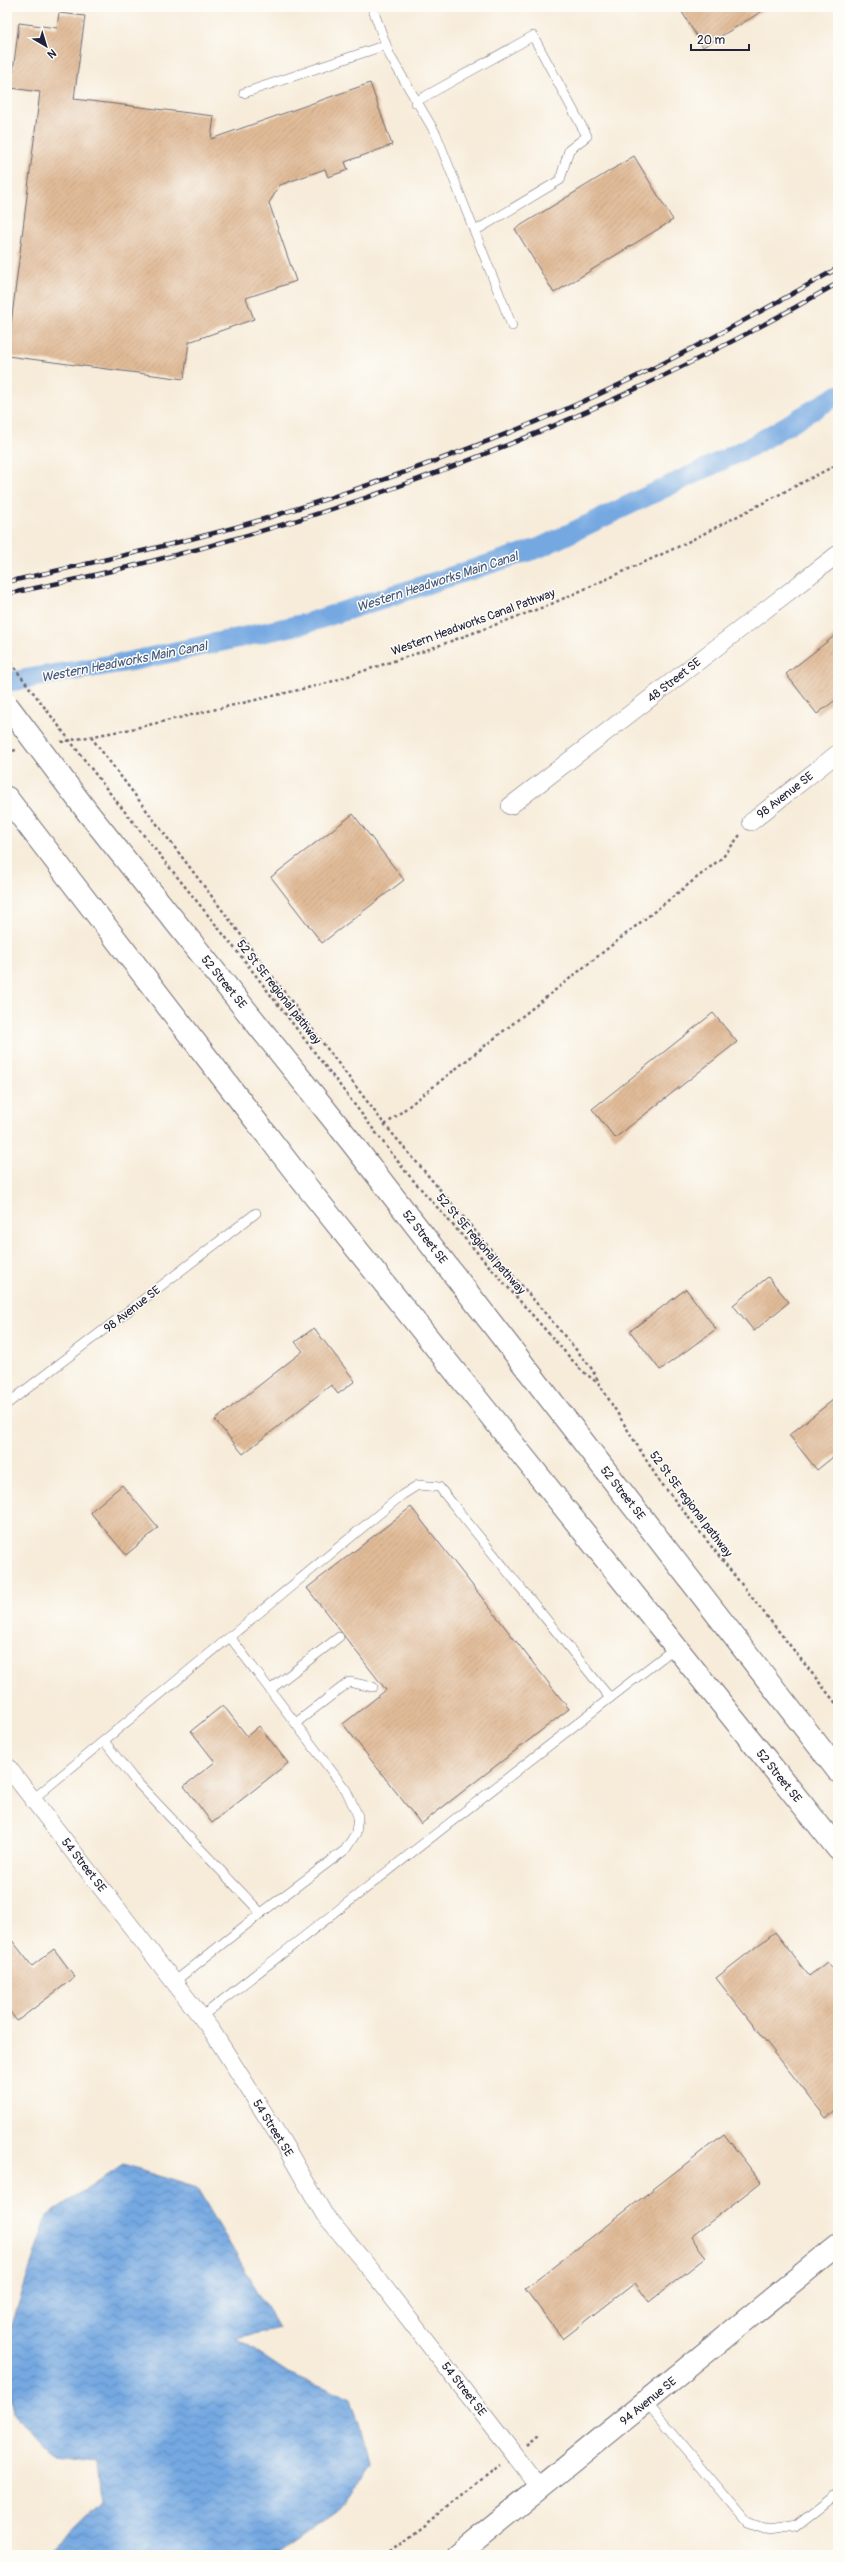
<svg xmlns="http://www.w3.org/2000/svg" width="845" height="2562" viewBox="0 0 845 2562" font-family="Pangolin,sans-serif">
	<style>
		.water { fill: url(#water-waves); stroke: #4c658e }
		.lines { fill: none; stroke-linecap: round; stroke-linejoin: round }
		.canal { stroke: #75a8e1; stroke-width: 20 }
		.building { fill: url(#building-hatch) }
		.service-casing { stroke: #6d6973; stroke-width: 10 }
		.minor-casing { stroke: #6d6973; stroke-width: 18 }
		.tertiary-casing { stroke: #6d6973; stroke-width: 24 }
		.secondary-casing { stroke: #6d6973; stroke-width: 24 }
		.path { stroke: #6d6973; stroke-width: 2.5; stroke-dasharray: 3 3; stroke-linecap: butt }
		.service { stroke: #fff; stroke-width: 9 }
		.minor { stroke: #fff; stroke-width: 17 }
		.tertiary { stroke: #fff; stroke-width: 22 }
		.secondary { stroke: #fff; stroke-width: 22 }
		.rail-casing { stroke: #22223b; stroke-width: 4.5 }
		.rail { stroke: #fdfcf7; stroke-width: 3; stroke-dasharray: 9; stroke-linecap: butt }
		.secondary-bridge-casing { stroke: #6d6973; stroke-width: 24; stroke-linecap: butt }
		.path-bridge { stroke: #6d6973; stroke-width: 2.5; stroke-dasharray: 3 3; stroke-linecap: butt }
		.secondary-bridge { stroke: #fff; stroke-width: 22 }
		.labels { text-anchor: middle; stroke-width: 3; stroke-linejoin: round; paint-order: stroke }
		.street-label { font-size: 12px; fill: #22223b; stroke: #fdfcf7 }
		.water-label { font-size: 13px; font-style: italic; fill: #43587d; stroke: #fdfcf7 }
	</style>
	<defs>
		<pattern id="water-waves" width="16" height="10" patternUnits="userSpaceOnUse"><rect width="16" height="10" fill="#75a8e1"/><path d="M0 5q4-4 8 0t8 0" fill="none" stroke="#6088b8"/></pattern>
		<pattern id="building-hatch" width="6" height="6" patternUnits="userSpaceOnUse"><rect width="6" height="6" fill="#e1bb98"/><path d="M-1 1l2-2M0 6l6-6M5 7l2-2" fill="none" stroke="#c1a084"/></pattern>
	</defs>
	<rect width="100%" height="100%" fill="#fdfcf7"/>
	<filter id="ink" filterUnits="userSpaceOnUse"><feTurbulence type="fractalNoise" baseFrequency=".025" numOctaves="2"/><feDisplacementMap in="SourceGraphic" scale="8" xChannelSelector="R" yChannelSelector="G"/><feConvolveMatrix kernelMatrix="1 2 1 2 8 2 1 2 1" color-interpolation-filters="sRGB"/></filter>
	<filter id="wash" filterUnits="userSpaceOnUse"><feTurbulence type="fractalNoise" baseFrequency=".012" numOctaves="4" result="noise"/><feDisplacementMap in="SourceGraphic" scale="16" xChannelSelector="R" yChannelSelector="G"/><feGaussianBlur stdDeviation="0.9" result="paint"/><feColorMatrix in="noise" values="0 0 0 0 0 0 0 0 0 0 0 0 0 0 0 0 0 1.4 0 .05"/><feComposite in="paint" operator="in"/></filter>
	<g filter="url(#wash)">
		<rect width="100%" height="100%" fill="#f7ecda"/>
		<polygon class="water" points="123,2165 197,2188 279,2328 236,2338 288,2373 351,2398 370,2460 335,2516 279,2555 46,2555 101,2502 97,2461 54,2456 14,2414 7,2366 7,2339 47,2216"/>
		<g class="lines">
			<polyline class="canal" points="7,682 132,661 307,623 539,548 752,446 838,395"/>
		</g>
		<g id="blocks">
			<g class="building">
				<polygon points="679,7 769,7 703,47"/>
				<polygon points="59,13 85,16 74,99 214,116 211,139 370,83 392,145 345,162 348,170 328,177 325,169 280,185 269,203 296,281 246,298 254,319 189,342 184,379 7,356 40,92 11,88 19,23 57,28"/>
				<polygon points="634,156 673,220 554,293 515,229"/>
				<polygon points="838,633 838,698 817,714 786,674"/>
				<polygon points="353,814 404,880 322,943 271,877"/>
				<polygon points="713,1013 737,1042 615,1138 592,1109"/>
				<polygon points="768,1277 789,1302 754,1331 733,1305"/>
				<polygon points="686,1289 716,1329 660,1370 630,1331"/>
				<polygon points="314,1328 355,1381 338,1394 331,1385 243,1454 215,1420 303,1351 295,1342"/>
				<polygon points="838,1396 838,1453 817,1470 789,1435"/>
				<polygon points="122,1485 158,1528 126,1555 90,1512"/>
				<polygon points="411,1507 569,1709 421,1824 343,1724 386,1690 307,1588"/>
				<polygon points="223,1705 247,1736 259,1726 288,1763 212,1823 184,1786 215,1762 191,1731"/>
				<polygon points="775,1932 809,1976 827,1962 838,1977 838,2108 826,2118 716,1978"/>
				<polygon points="7,1934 32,1966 54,1949 75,1977 17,2021 7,2008"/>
				<polygon points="724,2134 761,2182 691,2237 706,2257 649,2302 635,2283 563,2339 525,2289"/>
			</g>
		</g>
	</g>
	<g filter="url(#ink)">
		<use href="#blocks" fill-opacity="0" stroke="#6d6973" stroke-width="1"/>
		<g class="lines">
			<g class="service-casing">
				<g id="service">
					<polyline points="372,7 390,56 436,134 512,326"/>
					<polyline points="244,93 386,45"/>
					<polyline points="415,102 533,36 587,136 569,150 560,180 475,231"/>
					<polyline points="7,1404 256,1213"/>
					<polyline points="271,1689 339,1637"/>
					<polyline points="297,1722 349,1682 373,1687"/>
					<polyline points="104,1741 133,1778 261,1913"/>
					<polyline points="33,1799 402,1495 418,1485 439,1487 610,1698 676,1647"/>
					<polyline points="174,1982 261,1913 345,1850 356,1833 358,1816 346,1790 230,1637"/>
					<polyline points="201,2017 610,1698"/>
					<polyline points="646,2402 747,2522 769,2530 796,2526 838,2493"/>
				</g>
			</g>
			<g class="minor-casing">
				<g id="minor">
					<polyline points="510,806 838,554"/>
					<polyline points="751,822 838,753"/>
					<polyline points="7,1766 212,2031 282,2141 324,2214 371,2270 541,2489"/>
				</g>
			</g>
			<g class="tertiary-casing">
				<polyline id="tertiary" points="457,2555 838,2245"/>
			</g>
			<g class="secondary-casing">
				<g id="secondary">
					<polyline points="7,798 303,1182 838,1849"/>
					<polyline points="89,814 352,1143 838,1771"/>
				</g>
			</g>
			<g class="path">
				<polyline points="91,737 385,1125 590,1366 600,1384"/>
				<polyline points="61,742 131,729 324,684 424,651 549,605 680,546 838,464"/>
				<polyline points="7,752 16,750"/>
				<polyline points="109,792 244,960 406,1172 580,1369 600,1385 658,1479 838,1706"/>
				<polyline points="385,1125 723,857 740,835"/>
				<polyline points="528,2444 540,2434"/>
				<polyline points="386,2555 500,2465"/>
			</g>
			<use href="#service" class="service"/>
			<use href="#minor" class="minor"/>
			<use href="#tertiary" class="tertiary"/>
			<use href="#secondary" class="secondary"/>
			<g class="rail-casing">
				<g id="rail">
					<path d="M7,582c86,-20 173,-38 257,-63 100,-31 199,-66 295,-107 96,-41 189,-93 279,-144"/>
					<path d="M7,594c295,-59 571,-160 831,-311"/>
				</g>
			</g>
			<use href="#rail" class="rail"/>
			<g class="secondary-bridge-casing">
				<polyline id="secondary-bridge" points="7,705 89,814"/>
			</g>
			<polyline class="path-bridge" points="7,658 109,792"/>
			<use href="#secondary-bridge" class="secondary-bridge"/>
		</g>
	</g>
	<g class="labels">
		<g class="street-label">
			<text transform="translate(473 622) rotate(-20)" y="4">Western Headworks Canal Pathway</text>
			<text transform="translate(674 680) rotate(-38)" y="4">48 Street SE</text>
			<text transform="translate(785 795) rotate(-38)" y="4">98 Avenue SE</text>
			<text transform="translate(224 982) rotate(51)" y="4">52 Street SE</text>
			<text transform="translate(279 992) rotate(52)" y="4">52 St SE regional pathway</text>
			<text transform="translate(425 1237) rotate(52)" y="4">52 Street SE</text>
			<text transform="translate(481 1244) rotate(49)" y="4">52 St SE regional pathway</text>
			<text transform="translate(132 1309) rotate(-38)" y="4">98 Avenue SE</text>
			<text transform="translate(623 1493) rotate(52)" y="4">52 Street SE</text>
			<text transform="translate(691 1504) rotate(53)" y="4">52 St SE regional pathway</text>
			<text transform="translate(779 1776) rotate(51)" y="4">52 Street SE</text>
			<text transform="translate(84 1865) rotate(52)" y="4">54 Street SE</text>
			<text transform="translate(273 2128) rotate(58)" y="4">54 Street SE</text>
			<text transform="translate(464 2389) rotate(52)" y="4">54 Street SE</text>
			<text transform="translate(648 2401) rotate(-39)" y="4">94 Avenue SE</text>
		</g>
		<g class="water-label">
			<text transform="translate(437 581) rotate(-18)" y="5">Western Headworks Main Canal</text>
			<text transform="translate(124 661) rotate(-11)" y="5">Western Headworks Main Canal</text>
		</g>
	</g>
	<rect width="845" height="2562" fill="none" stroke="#fdfcf7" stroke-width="24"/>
	<g transform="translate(46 46) rotate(142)" stroke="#fdfcf7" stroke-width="3" paint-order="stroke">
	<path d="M0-3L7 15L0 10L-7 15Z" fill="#22223b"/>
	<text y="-6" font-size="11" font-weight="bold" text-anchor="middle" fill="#22223b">N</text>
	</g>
	<path d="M691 44v6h58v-6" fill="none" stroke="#22223b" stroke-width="2"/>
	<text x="697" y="44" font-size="12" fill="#22223b" stroke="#fdfcf7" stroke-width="3" paint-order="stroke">20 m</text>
</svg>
